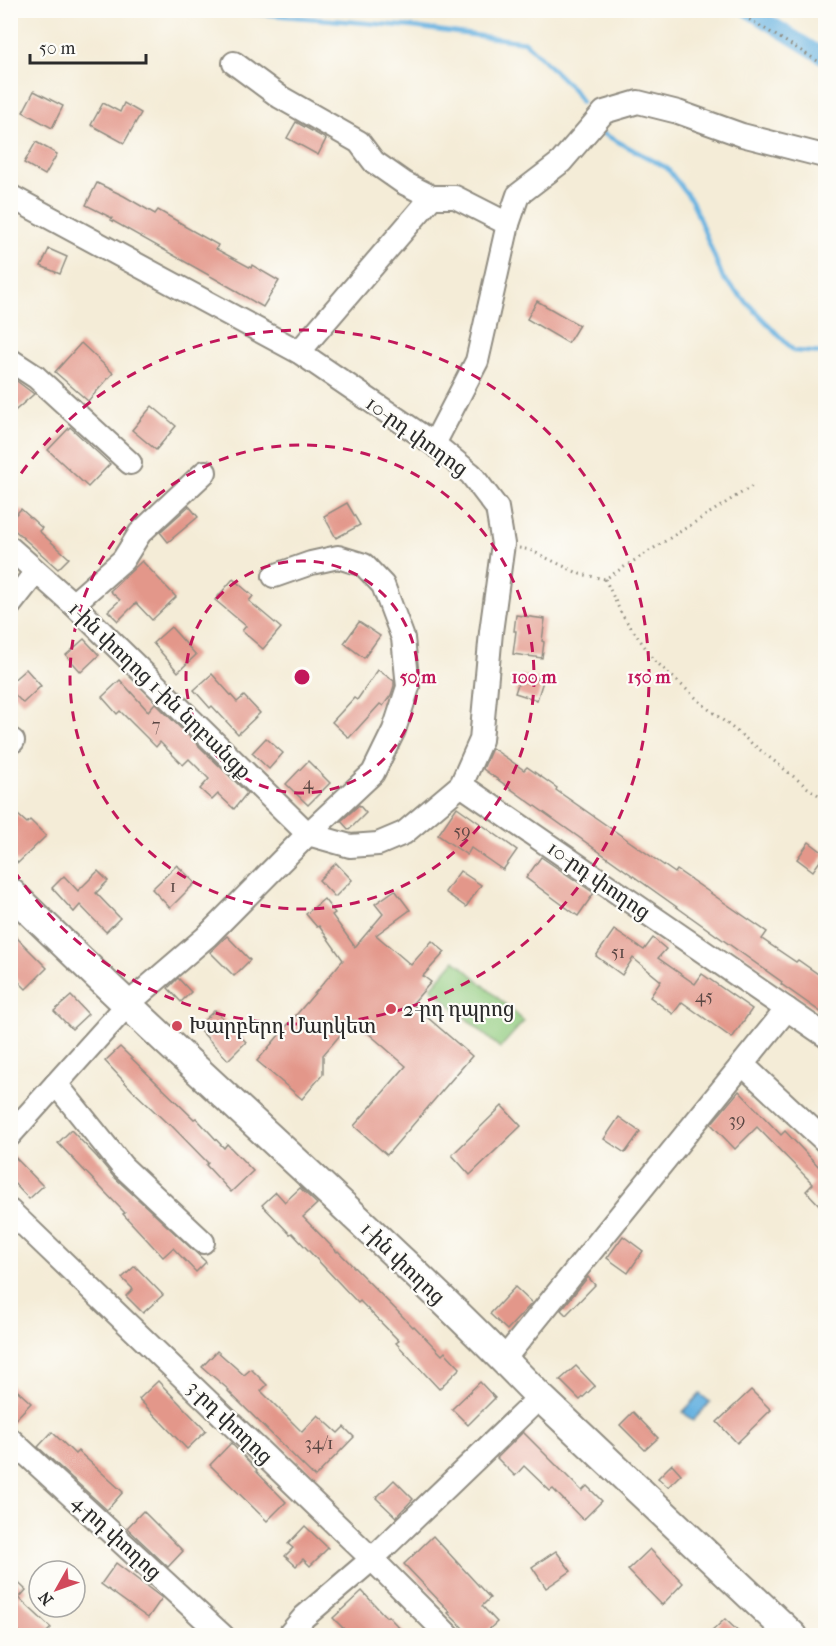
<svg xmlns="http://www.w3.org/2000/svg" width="836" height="1646" viewBox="0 0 836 1646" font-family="'IM FELL French Canon','Noto Serif Armenian',serif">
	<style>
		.green { fill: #92cc80; stroke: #5e7c56; stroke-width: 1.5 }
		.water { fill: #69b3e1; stroke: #4a6f86; stroke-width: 1.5 }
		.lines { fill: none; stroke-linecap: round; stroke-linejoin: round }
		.stream { stroke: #69b3e1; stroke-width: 4.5 }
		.canal { stroke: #69b3e1; stroke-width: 16 }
		.building { fill: #e3978a }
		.minor-casing { stroke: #908c81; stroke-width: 26 }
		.major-casing { stroke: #908c81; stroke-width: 32 }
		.path { stroke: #908c81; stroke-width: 3; stroke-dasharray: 1.5 4.5; stroke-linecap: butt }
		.minor { stroke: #fff; stroke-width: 22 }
		.major { stroke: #fff; stroke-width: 28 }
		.ring { fill: none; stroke: #c2185b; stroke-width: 3; stroke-dasharray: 10 8 }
		.poi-dot { fill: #d1495b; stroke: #fdfcf7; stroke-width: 2 }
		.labels { text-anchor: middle; stroke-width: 4.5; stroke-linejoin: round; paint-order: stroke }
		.number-label { font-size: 18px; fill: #594643 }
		.street-label { font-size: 21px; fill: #2b2b2b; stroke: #fdfcf7 }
		.poi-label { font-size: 21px; fill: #2b2b2b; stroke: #fdfcf7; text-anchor: start }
		.centre { fill: #c2185b; stroke: #fdfcf7; stroke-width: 3 }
		.ring-label { font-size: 18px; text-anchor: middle; font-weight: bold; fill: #c2185b; stroke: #fdfcf7; stroke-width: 4.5; stroke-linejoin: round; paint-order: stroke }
	</style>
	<rect width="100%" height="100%" fill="#fdfcf7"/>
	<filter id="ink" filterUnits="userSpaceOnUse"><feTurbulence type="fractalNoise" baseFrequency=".0167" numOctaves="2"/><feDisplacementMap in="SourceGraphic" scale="12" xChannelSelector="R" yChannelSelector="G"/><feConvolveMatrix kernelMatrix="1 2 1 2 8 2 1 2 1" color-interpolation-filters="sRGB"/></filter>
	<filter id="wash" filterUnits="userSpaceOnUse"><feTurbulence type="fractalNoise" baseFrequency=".008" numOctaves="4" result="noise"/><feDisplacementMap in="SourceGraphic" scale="24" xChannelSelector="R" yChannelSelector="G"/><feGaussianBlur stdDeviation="1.35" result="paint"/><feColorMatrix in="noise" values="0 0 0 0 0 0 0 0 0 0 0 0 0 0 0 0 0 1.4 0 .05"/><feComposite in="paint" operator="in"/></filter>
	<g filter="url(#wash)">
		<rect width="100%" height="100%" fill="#f4ecd7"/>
		<polygon class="green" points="455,960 524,1021 500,1048 431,988"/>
		<polygon class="water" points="700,1394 710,1402 693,1421 683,1412"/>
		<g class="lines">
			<g class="stream">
				<polyline points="212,10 413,27 525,42 573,89 581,102"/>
				<polyline points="598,131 667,168 692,201 723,278 794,351 826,353"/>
			</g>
			<polyline class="canal" points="748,10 826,58"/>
		</g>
		<g id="blocks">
			<g class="building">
				<polygon points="34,91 63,106 52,128 23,112"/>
				<polygon points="103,103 120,112 124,103 141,113 124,143 91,125"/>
				<polygon points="296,122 326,139 318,155 287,138"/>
				<polygon points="36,142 57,154 45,175 24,163"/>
				<polygon points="97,183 124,196 155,214 158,210 184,225 184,226 218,245 216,249 251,268 252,265 279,281 263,307 237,292 237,291 111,220 112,218 86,205"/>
				<polygon points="49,249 67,257 60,274 41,266"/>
				<polygon points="537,301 579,325 568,343 527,319"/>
				<polygon points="81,343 113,373 88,401 55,372"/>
				<polygon points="10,376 34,394 10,415"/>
				<polygon points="152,406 176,426 156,450 132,430"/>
				<polygon points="70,427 110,464 88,487 48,450"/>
				<polygon points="347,503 360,525 336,538 324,516"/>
				<polygon points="189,506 198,517 168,542 160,532"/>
				<polygon points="21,509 42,528 39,531 69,558 58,569 10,526 10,520"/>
				<polygon points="142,561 176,597 152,620 136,603 118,621 108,611 120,600 110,591"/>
				<polygon points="233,579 253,596 249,601 281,628 263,649 242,631 246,626 215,600"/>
				<polygon points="516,615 545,619 542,641 544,642 542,658 513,654 516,631 514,631"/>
				<polygon points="359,622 380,636 364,658 344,643"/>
				<polygon points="171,627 196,655 178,672 153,643"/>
				<polygon points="84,639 99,655 81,672 66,655"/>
				<polygon points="26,669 41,686 23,703 10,690 10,683"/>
				<polygon points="378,670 394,681 394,686 391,695 383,706 380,704 349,738 332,722 354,698 357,700"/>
				<polygon points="212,674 237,702 244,696 260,713 238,734 212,706 210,708 194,690"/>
				<polygon points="521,675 543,681 537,700 515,693"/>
				<polygon points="120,680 148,711 155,703 247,793 234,809 218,794 212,800 200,789 209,779 189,759 183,765 160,742 156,747 120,711 117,714 102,697"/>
				<polygon points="266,738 283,753 269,769 252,753"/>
				<polygon points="492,748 524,770 527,767 557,788 556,790 675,873 677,870 767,932 762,939 796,962 798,960 825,979 825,1015 781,984 782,982 483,769"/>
				<polygon points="308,761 330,783 308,805 286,784"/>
				<polygon points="359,805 366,813 349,830 341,821"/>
				<polygon points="457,807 517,850 503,870 471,848 467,855 438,835"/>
				<polygon points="10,808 27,823 30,820 46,836 18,863 10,855"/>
				<polygon points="809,842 825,854 813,871 797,859"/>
				<polygon points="541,857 594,893 578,916 526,878"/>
				<polygon points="336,863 352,880 335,897 319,880"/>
				<polygon points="177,865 195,883 170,908 152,889"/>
				<polygon points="98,871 108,881 96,893 120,918 106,932 80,905 74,912 52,888 64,876 78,891"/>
				<polygon points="460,871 481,885 466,907 445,892"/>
				<polygon points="395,890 410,910 376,935 411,965 432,941 445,952 423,976 431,982 412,1004 472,1056 387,1155 354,1126 406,1066 353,1020 323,1055 323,1074 302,1099 257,1061 343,960 319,926 317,927 306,914 324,899 335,913 332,915 355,947 383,914 375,904"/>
				<polygon points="614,930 644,950 653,938 666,949 658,958 695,984 702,974 752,1009 732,1038 682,1002 673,1014 650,997 661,981 633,958 622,975 596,956"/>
				<polygon points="10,931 47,968 26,989 10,973"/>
				<polygon points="227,936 250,960 234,976 210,952"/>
				<polygon points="178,978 191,992 181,1002 168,988"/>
				<polygon points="71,996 88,1014 72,1029 54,1011"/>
				<polygon points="215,1010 246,1042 228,1060 197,1027"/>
				<polygon points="120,1047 194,1119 196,1118 224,1148 227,1144 253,1171 231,1192 206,1165 208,1163 170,1124 169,1125 132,1090 105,1061"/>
				<polygon points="739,1091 781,1135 785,1131 825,1173 825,1172 825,1211 806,1191 813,1184 757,1127 735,1149 711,1124"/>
				<polygon points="502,1106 521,1126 470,1175 452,1155"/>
				<polygon points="619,1117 640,1132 625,1153 604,1139"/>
				<polygon points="71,1130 97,1157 113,1176 206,1262 196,1272 173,1248 163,1257 123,1214 125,1213 58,1143"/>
				<polygon points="10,1152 43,1186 29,1199 10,1179"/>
				<polygon points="300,1188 317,1204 303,1217 337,1252 338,1251 413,1327 414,1326 442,1355 445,1352 460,1368 439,1389 396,1343 399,1341 360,1301 358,1303 292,1233 290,1234 262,1205 276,1192 285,1202"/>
				<polygon points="623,1236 643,1251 628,1273 607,1258"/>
				<polygon points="135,1266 163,1295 143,1313 126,1296 133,1289 122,1278"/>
				<polygon points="588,1277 595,1285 566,1315 561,1310"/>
				<polygon points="515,1287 532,1303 507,1330 490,1314"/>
				<polygon points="217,1351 244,1375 251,1369 267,1385 261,1391 302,1432 318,1415 338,1433 344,1427 354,1437 315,1477 228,1391 229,1390 202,1367"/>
				<polygon points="576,1366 595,1386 580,1400 560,1380"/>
				<polygon points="158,1381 206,1431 187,1449 139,1399"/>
				<polygon points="480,1382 495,1398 468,1425 452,1409"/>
				<polygon points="10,1384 31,1403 10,1425"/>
				<polygon points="751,1390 771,1410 737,1443 717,1422"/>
				<polygon points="633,1412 658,1438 645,1450 620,1425"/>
				<polygon points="52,1432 75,1454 78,1451 123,1492 107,1510 38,1447"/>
				<polygon points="523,1432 582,1491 587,1486 602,1501 583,1520 553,1489 550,1491 524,1466 515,1476 497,1458"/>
				<polygon points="231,1443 257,1470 256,1471 286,1502 267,1521 210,1465"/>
				<polygon points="672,1464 681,1474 668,1487 658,1478"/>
				<polygon points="394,1480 413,1499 396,1517 376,1498"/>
				<polygon points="143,1511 183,1551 168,1567 127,1528"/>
				<polygon points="305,1526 328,1548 310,1566 303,1559 296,1566 285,1556 293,1548 288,1544"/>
				<polygon points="433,1536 490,1598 482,1606 497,1622 483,1635 470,1635 448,1613 450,1612 404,1564"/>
				<polygon points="650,1549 683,1583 662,1605 628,1570"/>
				<polygon points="556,1551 571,1571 546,1588 532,1567"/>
				<polygon points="116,1563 162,1598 148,1618 101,1584"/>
				<polygon points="10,1575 26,1590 19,1598 51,1628 44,1635 23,1635 10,1623"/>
				<polygon points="362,1591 386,1617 388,1616 406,1635 350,1635 333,1618"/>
				<polygon points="725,1619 742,1635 708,1635"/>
			</g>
		</g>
	</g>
	<g filter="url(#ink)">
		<use href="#blocks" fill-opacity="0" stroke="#908c81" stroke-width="1.5"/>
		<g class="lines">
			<g class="minor-casing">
				<g id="minor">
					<polyline points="234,63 280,97 359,142 374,162 404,183 432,197"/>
					<polyline points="10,196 299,352 434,444 471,474 497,508 503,544 491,632 481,740 461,785 404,833 378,844 350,846 308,834 73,604 10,548"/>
					<polyline points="299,352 432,197 455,197 508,224"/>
					<polyline points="10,360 36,377 130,463"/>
					<polyline points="434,444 477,361 508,224 518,195 561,162 604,112 638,102 678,112 742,135 820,155 826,155"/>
					<polyline points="73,604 123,560 140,533 205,472"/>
					<polyline points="10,605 36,572"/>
					<polyline points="10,739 13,741"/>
					<polyline points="461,785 826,1036"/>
					<polyline points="743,1065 826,1142"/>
					<polyline points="56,1084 122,1166 203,1242"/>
					<polyline points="10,1135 128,1004 206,937 308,834 373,773 394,730 408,687 403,638 383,585 364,565 338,557 311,563 274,576"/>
					<polyline points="10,1211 372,1559 449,1636"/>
					<polyline points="504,1359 787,1009"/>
					<polyline points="10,1439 223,1636"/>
					<polyline points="288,1636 304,1617 372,1559 540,1397"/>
				</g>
			</g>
			<g class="major-casing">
				<path id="major" d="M10,892c56,54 112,108 168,160 122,114 246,225 362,345l253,239"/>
			</g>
			<g class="path">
				<polyline points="734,10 826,66"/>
				<polyline points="519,548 530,550 580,574 605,579 754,485"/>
				<polyline points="605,579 622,615 655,661 706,707 808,788 826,800"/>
			</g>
			<use href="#minor" class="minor"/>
			<use href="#major" class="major"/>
		</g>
	</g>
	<g class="ring">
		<circle cx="302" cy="677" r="116"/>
		<circle cx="302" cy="677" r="232"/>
		<path d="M11 488A347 347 0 1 1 11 866"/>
	</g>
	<g class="poi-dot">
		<circle cx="391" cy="1009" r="6"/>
		<circle cx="177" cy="1026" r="6"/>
	</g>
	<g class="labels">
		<g class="number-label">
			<text x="156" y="731">7</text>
			<text x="308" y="789">4</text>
			<text x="462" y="837">59</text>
			<text x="173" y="892">1</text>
			<text x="618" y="958">51</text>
			<text x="704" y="1002">45</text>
			<text x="737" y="1126">39</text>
			<text x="319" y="1449">34/1</text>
		</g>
		<g class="street-label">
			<text transform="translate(417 436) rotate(36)" y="7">10-րդ փողոց</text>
			<text transform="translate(160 690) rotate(44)" y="7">1-ին փողոց 1-ին նրբանցք</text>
			<text transform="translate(599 880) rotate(35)" y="7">10-րդ փողոց</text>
			<text transform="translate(403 1263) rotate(44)" y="7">1-ին փողոց</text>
			<text transform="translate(230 1422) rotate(44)" y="7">3-րդ փողոց</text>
			<text transform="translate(117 1537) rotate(43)" y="7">4-րդ փողոց</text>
		</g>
		<g class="poi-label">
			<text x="403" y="1016">2-րդ դպրոց</text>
			<text x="189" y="1033">Խարբերդ Մարկետ</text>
		</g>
	</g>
	<circle cx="302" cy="677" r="9" class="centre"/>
	<g class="ring-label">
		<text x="418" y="683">50 m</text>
		<text x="534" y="683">100 m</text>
		<text x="649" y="683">150 m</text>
	</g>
	<rect width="836" height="1646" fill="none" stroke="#fdfcf7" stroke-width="36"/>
	<g transform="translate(57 1589) rotate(230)"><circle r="28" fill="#fdfcf7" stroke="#a9a8a5" stroke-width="1.5"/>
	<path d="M0-4.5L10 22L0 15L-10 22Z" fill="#d1495b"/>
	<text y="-9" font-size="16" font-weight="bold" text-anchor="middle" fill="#2b2b2b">N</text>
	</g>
	<path d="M30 54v9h116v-9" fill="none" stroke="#2b2b2b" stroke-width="3"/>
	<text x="39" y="54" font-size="18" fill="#2b2b2b" stroke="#fdfcf7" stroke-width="4.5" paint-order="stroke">50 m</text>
</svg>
